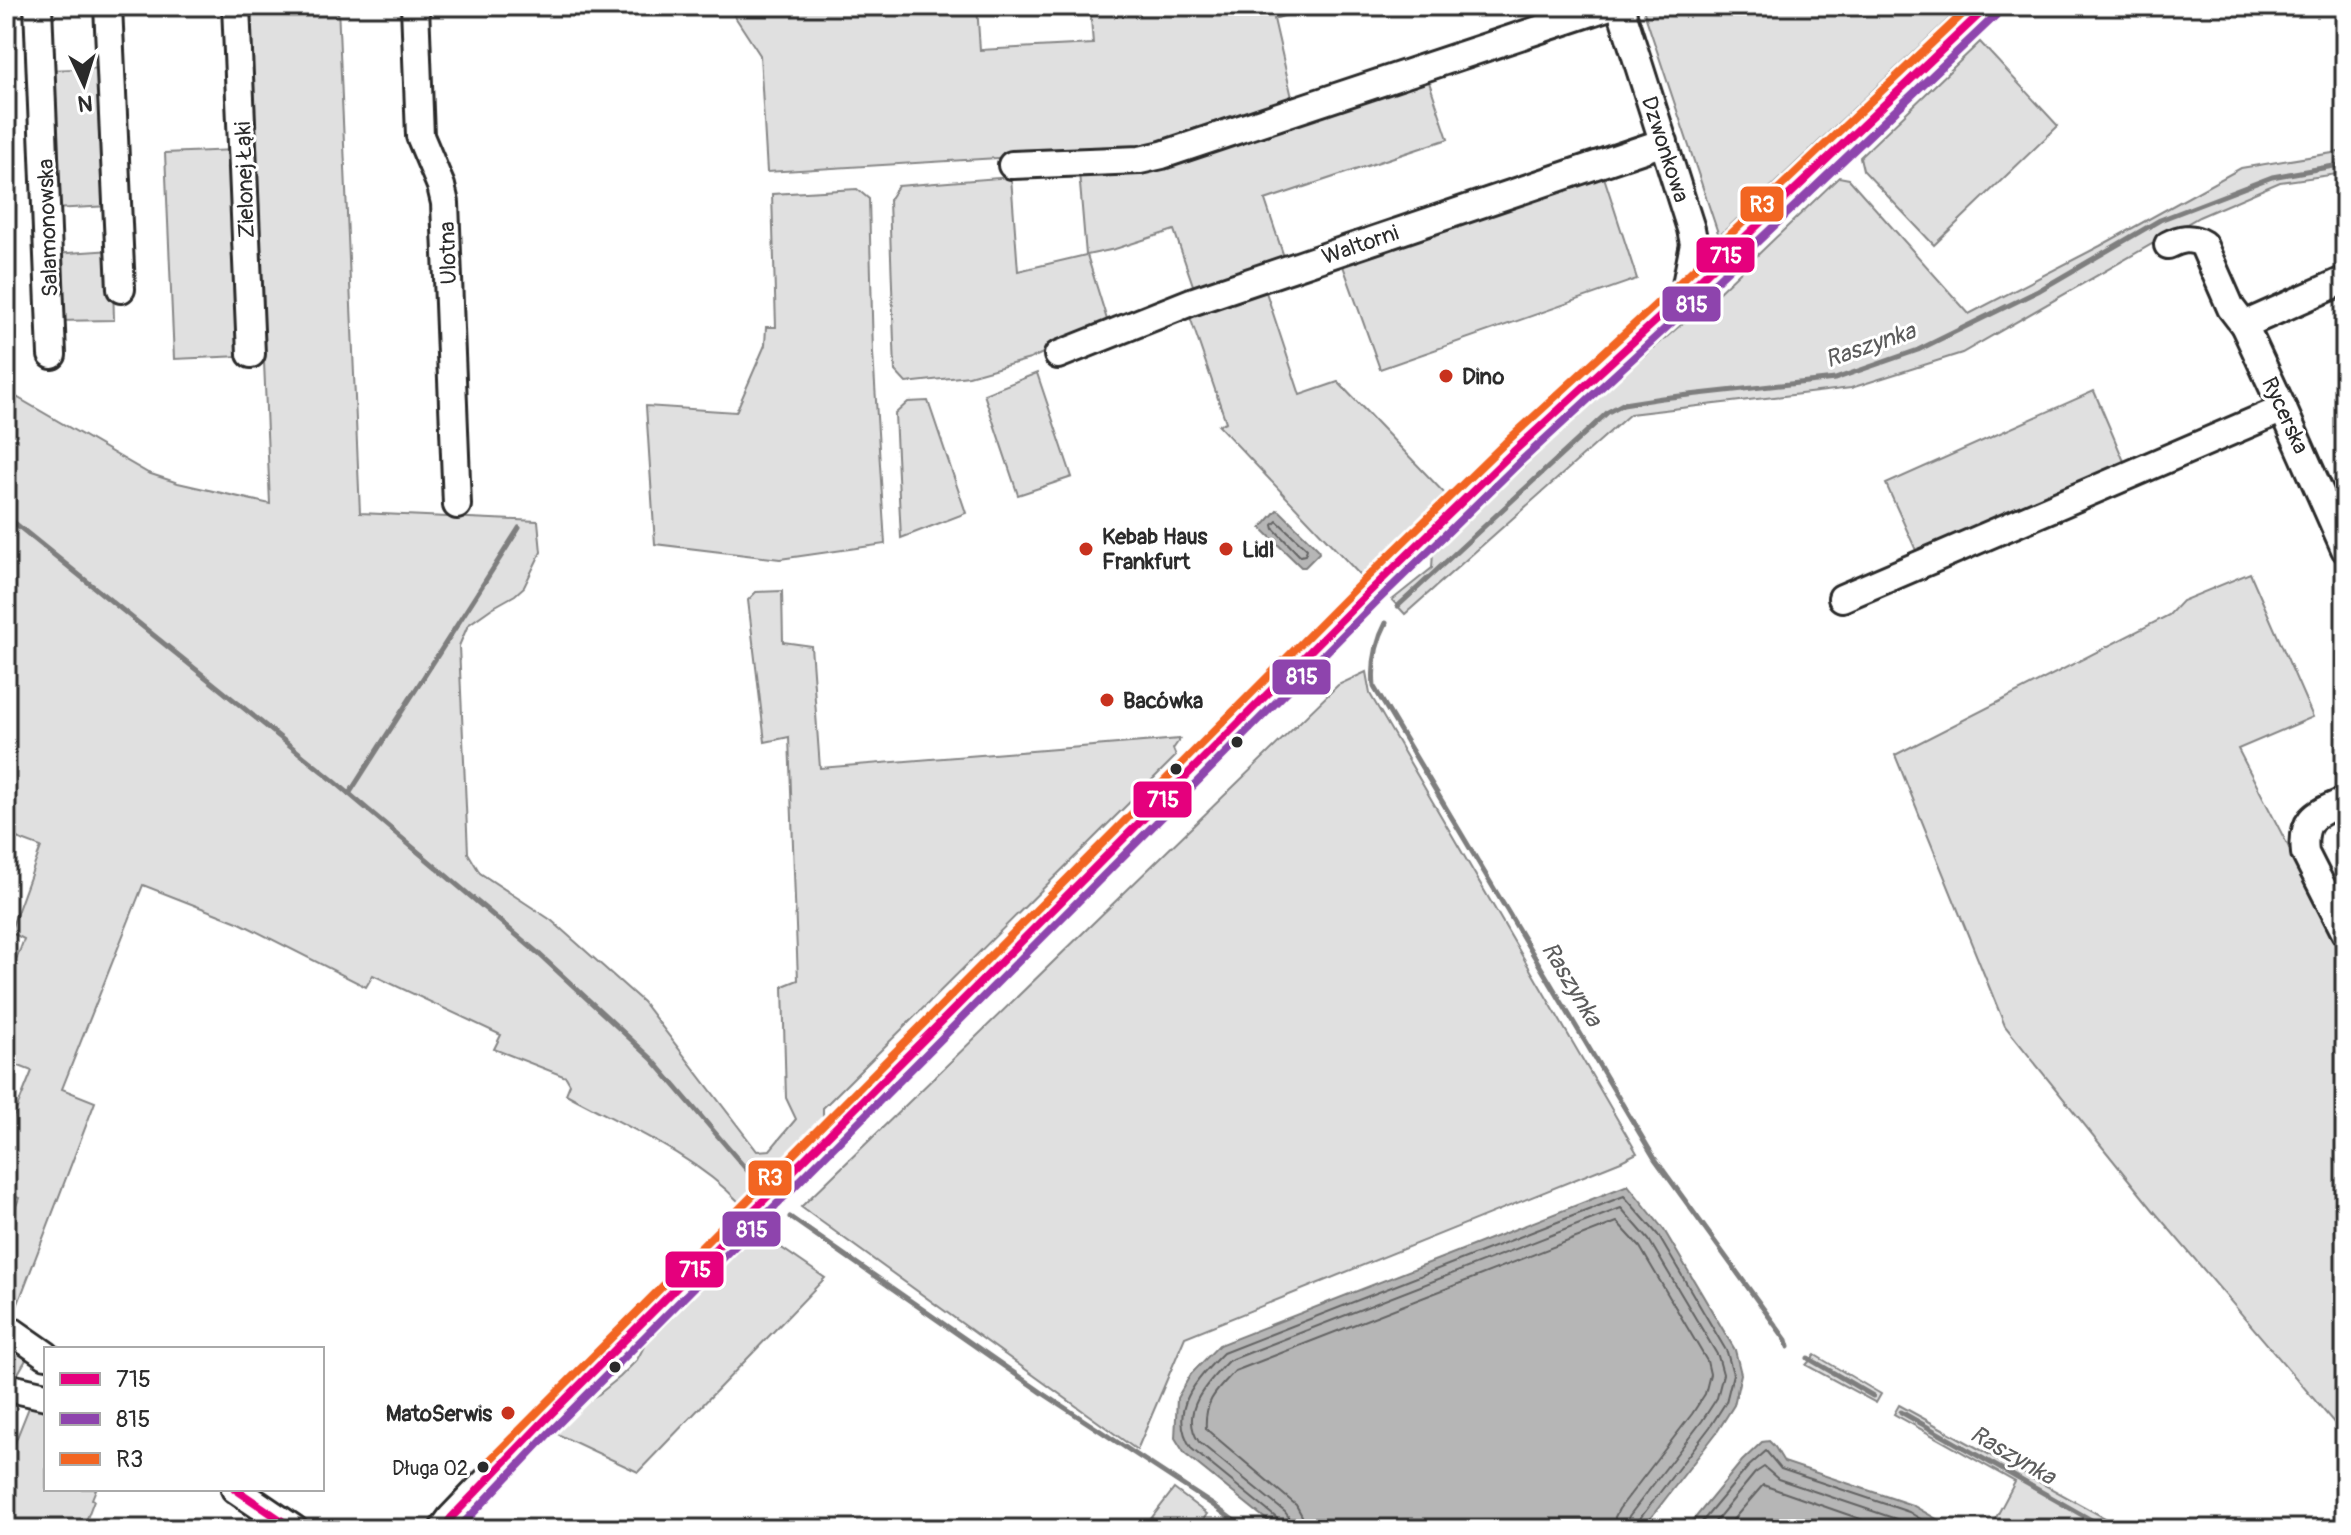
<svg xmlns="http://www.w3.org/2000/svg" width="2351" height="1535" viewBox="0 0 2351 1535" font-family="Pangolin,sans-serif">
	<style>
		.green { fill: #e0e0e0; stroke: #868686; stroke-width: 2 }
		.water { fill: #b6b6b6; stroke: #7e7e7e; stroke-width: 2 }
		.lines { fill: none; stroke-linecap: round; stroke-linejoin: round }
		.shore { stroke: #636363; stroke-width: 2 }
		.stream { stroke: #7e7e7e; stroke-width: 5 }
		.minor-casing { stroke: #2b2b2b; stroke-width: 32 }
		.minor { stroke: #fff; stroke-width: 26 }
		.bus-1-casing { stroke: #fff; stroke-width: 14 }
		.bus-2-casing { stroke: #fff; stroke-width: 14 }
		.bus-3-casing { stroke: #fff; stroke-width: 14 }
		.bus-1 { stroke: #e5007d; stroke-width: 8 }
		.bus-2 { stroke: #8e44ad; stroke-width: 8 }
		.bus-3 { stroke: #f26522; stroke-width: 8 }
		.poi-dot { fill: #c8321e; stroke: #fff; stroke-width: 3 }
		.bus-dot { fill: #2b2b2b; stroke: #fff; stroke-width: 3 }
		.labels { text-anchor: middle; stroke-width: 6; stroke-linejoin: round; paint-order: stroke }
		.bus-label { font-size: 20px; fill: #2b2b2b; stroke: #fff; text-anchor: end }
		.street-label { font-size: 22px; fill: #2b2b2b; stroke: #fff }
		.poi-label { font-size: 22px; font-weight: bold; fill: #2b2b2b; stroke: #fff; text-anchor: start }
		.water-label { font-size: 24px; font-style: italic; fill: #5c5c5c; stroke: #fff }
		.line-badge { stroke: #fff; stroke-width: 3 }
		.badge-label { font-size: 22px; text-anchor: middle; font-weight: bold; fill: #fff }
	</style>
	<rect width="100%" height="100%" fill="#fff"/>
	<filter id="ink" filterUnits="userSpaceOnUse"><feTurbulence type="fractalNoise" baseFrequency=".0125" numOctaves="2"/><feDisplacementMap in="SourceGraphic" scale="16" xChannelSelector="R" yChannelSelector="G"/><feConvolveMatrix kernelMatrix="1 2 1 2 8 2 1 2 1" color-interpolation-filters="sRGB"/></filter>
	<g filter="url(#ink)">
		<g class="green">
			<path d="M249,6h89l22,507 178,8 3,31 -17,35 -9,8 -23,13 -24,17 -9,21 9,207 12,20 71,47 92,82 114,149 13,-1 26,-31 -10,-21 -3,-112 15,-6 -9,-243 -24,5 -17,-142 8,-8 26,-1 1,51 28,4 9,122 360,-29 -7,10 3,7 -353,352v19l-83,76c-47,-49 -115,-77 -174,-109l4,-10 -4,-7 -72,-28 7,-14 -128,-60 -7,12 -126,-64 -97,-38 -81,204 33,13 -79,207 -10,1v-77l13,-35 -13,-5v-58l26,-64 -26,-10v-91l4,-9 5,2 9,-24 -14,-7 31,-85 -35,-13v-443l142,82 30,10 92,21z"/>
			<polygon points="728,6 977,6 980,50 1093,44 1090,6 1315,6 1274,19 1293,102 1146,149 767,172 760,55"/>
			<polygon points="1642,6 1962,6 1719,236"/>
			<polygon points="1980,42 2058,126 1934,245 1863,170 1860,157"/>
			<polygon points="105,68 110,206 53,209 48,70"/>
			<polygon points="1428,79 1448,139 1265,200 1285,260 1195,291 1174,230 1115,249 1087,255 1108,323 1030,359 969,376 906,383 895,371 889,200 898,186 1011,177 1018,271 1086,255 1079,172"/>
			<polygon points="234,150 242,356 174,359 165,153"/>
			<polygon points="2345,151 2345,173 2280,182 2199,217 1962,353 1851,388 1630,414 1405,614 1392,600 1432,568 1433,552 1614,382 1717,294 1839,177 1849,179 1969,314 2100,246 2241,168"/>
			<polygon points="1603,174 1637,279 1380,369 1342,263"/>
			<polygon points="857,189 869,199 873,353 885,544 780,559 655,544 646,406 736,412 765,345 766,327 776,327 772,194"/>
			<polygon points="112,250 114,320 56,321 54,254"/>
			<polygon points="1265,289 1300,395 1338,382 1446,495 1361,576 1218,425 1226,422 1189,314"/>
			<polygon points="1037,373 1072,477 1018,495 984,394"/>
			<polygon points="2094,391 2126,466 1919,557 1886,484"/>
			<polygon points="928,401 966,513 901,538 895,414 908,402"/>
			<polygon points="2250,573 2313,717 2238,749 2345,956 2345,1429 2341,1431 2153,1210 2005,1026 1895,755 2169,615 2182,601"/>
			<polygon points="1366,672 1370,694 1637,1153 1621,1161 1185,1337 1137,1450 801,1207 1338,685"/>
			<polygon points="757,1231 825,1278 638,1472 553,1432 580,1405 599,1394 620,1377 637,1360 649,1337"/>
			<polygon points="6,1343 27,1358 13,1382 6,1382"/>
			<polygon points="1815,1355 1881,1394 1876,1403 1806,1365"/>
			<polygon points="30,1405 46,1409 46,1489 96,1489 92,1499 94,1500 83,1529 6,1529 6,1465"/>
			<polygon points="1899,1405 2125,1529 1990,1529 2015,1482 1894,1414"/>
			<polygon points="1174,1489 1207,1514 1197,1529 1143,1529"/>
		</g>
		<g class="water">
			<polygon points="1277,510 1280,511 1318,549 1319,553 1305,567 1301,567 1261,528"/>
			<polygon points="1628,1185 1664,1230 1735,1350 1741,1374 1734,1405 1717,1432 1642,1529 1278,1529 1185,1454 1175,1438 1177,1398 1191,1374 1219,1345"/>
			<polygon points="1769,1441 1775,1447 1784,1462 1912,1505 1954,1529 1686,1529 1742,1461 1762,1442"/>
		</g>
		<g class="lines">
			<g class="shore">
				<polygon points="1277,521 1307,549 1305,555 1300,556 1274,529 1273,525"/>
				<path d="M1282,1529l-3,-9 -87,-71c-26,-38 5,-70 31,-96l401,-157 34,39 69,117 6,22 -7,28 -16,25 -72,94 -2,8"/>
				<path d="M1292,1529l-1,-9 -6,-8 -86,-70c-21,-30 9,-60 29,-81l393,-153 28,32 69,116 5,18 -6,24 -15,23 -73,95 -3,13"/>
				<path d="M1304,1529l-2,-13 -6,-11 -90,-76c-2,-28 10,-38 29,-58l382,-149 23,25 67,114 3,13 -5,20 -13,20 -73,95 -4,8 -1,12"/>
				<polyline points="1696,1529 1748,1467 1766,1451 1781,1469 1909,1512 1937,1529"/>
				<polyline points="1709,1529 1755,1473 1764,1467 1778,1479 1905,1522 1917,1529"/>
				<polyline points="1725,1529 1763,1485 1889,1529"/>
			</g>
			<g class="stream">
				<polyline points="6,516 334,781 539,954 652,1059 758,1183"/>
				<polyline points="1398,606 1608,412 1623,404 1662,398 1835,379 1918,350 2038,291 2160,220 2272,177 2345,164"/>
				<path d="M1386,623c-10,19 -14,42 -12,64l281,472 131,181 2,7"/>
				<polyline points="349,794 519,528"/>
				<polyline points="790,1217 1044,1394 1213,1505 1245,1529"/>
				<polyline points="1808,1358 1873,1396"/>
				<polyline points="1901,1412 2107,1529"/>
			</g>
			<g class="minor-casing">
				<g id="minor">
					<polyline points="38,6 52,355"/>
					<polyline points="108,6 121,289"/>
					<polyline points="236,6 251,354"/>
					<polyline points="415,6 420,136 441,186 445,203 457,505"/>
					<polyline points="1620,6 1691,229 1694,244 1684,295"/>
					<polyline points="1012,165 1140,160 1162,155 1610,6"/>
					<path d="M2168,245c12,-6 23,-9 35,-1l28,64 13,17 39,84 62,140"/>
					<polyline points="2244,325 2345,280"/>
					<polyline points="1058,355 1191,302 1664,142"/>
					<polyline points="1842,598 2283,409"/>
					<path d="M2345,801c-29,13 -44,16 -40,52l40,79"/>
					<polyline points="6,1327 46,1355"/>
					<polyline points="6,1387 46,1396"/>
					<polyline points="235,1489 294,1529"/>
					<polyline points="443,1529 451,1518 543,1422 1367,594 1513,452 1684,295 1988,6"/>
				</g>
			</g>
			<use href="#minor" class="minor"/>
			<g class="bus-1-casing">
				<g id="bus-1">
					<polyline points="235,1489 294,1529"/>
					<polyline points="443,1529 451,1518 543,1422 1367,594 1513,452 1684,295 1988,6"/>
				</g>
			</g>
			<g class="bus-2-casing">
				<polyline id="bus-2" points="458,1529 552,1430 1375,603 1521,461 1692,304 1996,15"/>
			</g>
			<g class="bus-3-casing">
				<polyline id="bus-3" points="483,1467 1359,585 1505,443 1676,286 1971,6"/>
			</g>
			<use href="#bus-1" class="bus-1"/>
			<use href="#bus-2" class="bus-2"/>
			<use href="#bus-3" class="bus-3"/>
		</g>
	</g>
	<g class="poi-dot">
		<circle cx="1446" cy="376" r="8"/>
		<circle cx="1086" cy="549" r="8"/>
		<circle cx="1226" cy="549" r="8"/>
		<circle cx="1107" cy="700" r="8"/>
		<circle cx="508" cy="1413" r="8"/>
	</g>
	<g class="bus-dot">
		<circle cx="1237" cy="742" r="7"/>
		<circle cx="1176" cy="769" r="7"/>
		<circle cx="615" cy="1367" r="7"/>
		<circle cx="483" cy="1467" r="7"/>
	</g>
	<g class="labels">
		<g class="bus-label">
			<text x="468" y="1475">Długa 02</text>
		</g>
		<g class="street-label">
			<text transform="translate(1666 149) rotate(72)" y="8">Dzwonkowa</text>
			<text transform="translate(244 180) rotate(-92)" y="8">Zielonej Łąki</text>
			<text transform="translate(47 228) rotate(-92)" y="8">Salamonowska</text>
			<text transform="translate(1360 244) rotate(-19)" y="8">Waltorni</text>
			<text transform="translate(447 253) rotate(-92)" y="8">Ulotna</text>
			<text transform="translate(2286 415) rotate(65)" y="8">Rycerska</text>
		</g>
		<g class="poi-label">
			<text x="1462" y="384">Dino</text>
			<text x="1102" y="544">Kebab Haus<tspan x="1102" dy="25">Frankfurt</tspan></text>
			<text x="1242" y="557">Lidl</text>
			<text x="1123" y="708">Bacówka</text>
			<text x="492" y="1421" text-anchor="end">MatoSerwis</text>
		</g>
		<g class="water-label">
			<text transform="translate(1870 345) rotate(-19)" y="8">Raszynka</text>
			<text transform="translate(1572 984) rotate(59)" y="8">Raszynka</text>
			<text transform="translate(2013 1455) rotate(30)" y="8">Raszynka</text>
		</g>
	</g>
	<g class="line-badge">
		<rect x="1739" y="185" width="46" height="38" rx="8" fill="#f26522"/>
		<rect x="1695" y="236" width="61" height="38" rx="8" fill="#e5007d"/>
		<rect x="1661" y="285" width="61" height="38" rx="8" fill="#8e44ad"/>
		<rect x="1271" y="658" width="61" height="38" rx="8" fill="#8e44ad"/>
		<rect x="1132" y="780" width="61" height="39" rx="8" fill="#e5007d"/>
		<rect x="747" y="1159" width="46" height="38" rx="8" fill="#f26522"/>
		<rect x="721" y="1210" width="61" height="38" rx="8" fill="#8e44ad"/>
		<rect x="664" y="1250" width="61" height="39" rx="8" fill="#e5007d"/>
	</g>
	<g class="badge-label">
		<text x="1762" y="212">R3</text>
		<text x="1726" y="263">715</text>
		<text x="1692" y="312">815</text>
		<text x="1302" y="684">815</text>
		<text x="1163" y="807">715</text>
		<text x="770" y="1185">R3</text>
		<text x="752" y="1237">815</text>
		<text x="695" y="1277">715</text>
	</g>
	<rect width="2351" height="1535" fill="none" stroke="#fff" stroke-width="32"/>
	<rect x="16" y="16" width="2319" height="1503" fill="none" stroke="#2b2b2b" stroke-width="3" filter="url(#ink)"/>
	<rect x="44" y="1347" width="280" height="144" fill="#ffffff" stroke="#aaaaaa" stroke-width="2"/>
	<rect x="60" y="1373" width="40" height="12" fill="#e5007d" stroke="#aaaaaa" stroke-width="2"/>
	<text x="116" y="1387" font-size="24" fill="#2b2b2b">715</text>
	<rect x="60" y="1413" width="40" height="12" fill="#8e44ad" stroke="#aaaaaa" stroke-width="2"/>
	<text x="116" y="1427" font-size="24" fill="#2b2b2b">815</text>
	<rect x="60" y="1453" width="40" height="12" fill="#f26522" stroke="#aaaaaa" stroke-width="2"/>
	<text x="116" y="1467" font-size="24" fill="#2b2b2b">R3</text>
	<g transform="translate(84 84) rotate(176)" stroke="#ffffff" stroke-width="6" paint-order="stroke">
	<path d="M0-6L14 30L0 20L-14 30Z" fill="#2b2b2b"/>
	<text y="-12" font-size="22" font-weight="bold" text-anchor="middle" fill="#2b2b2b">N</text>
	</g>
</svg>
